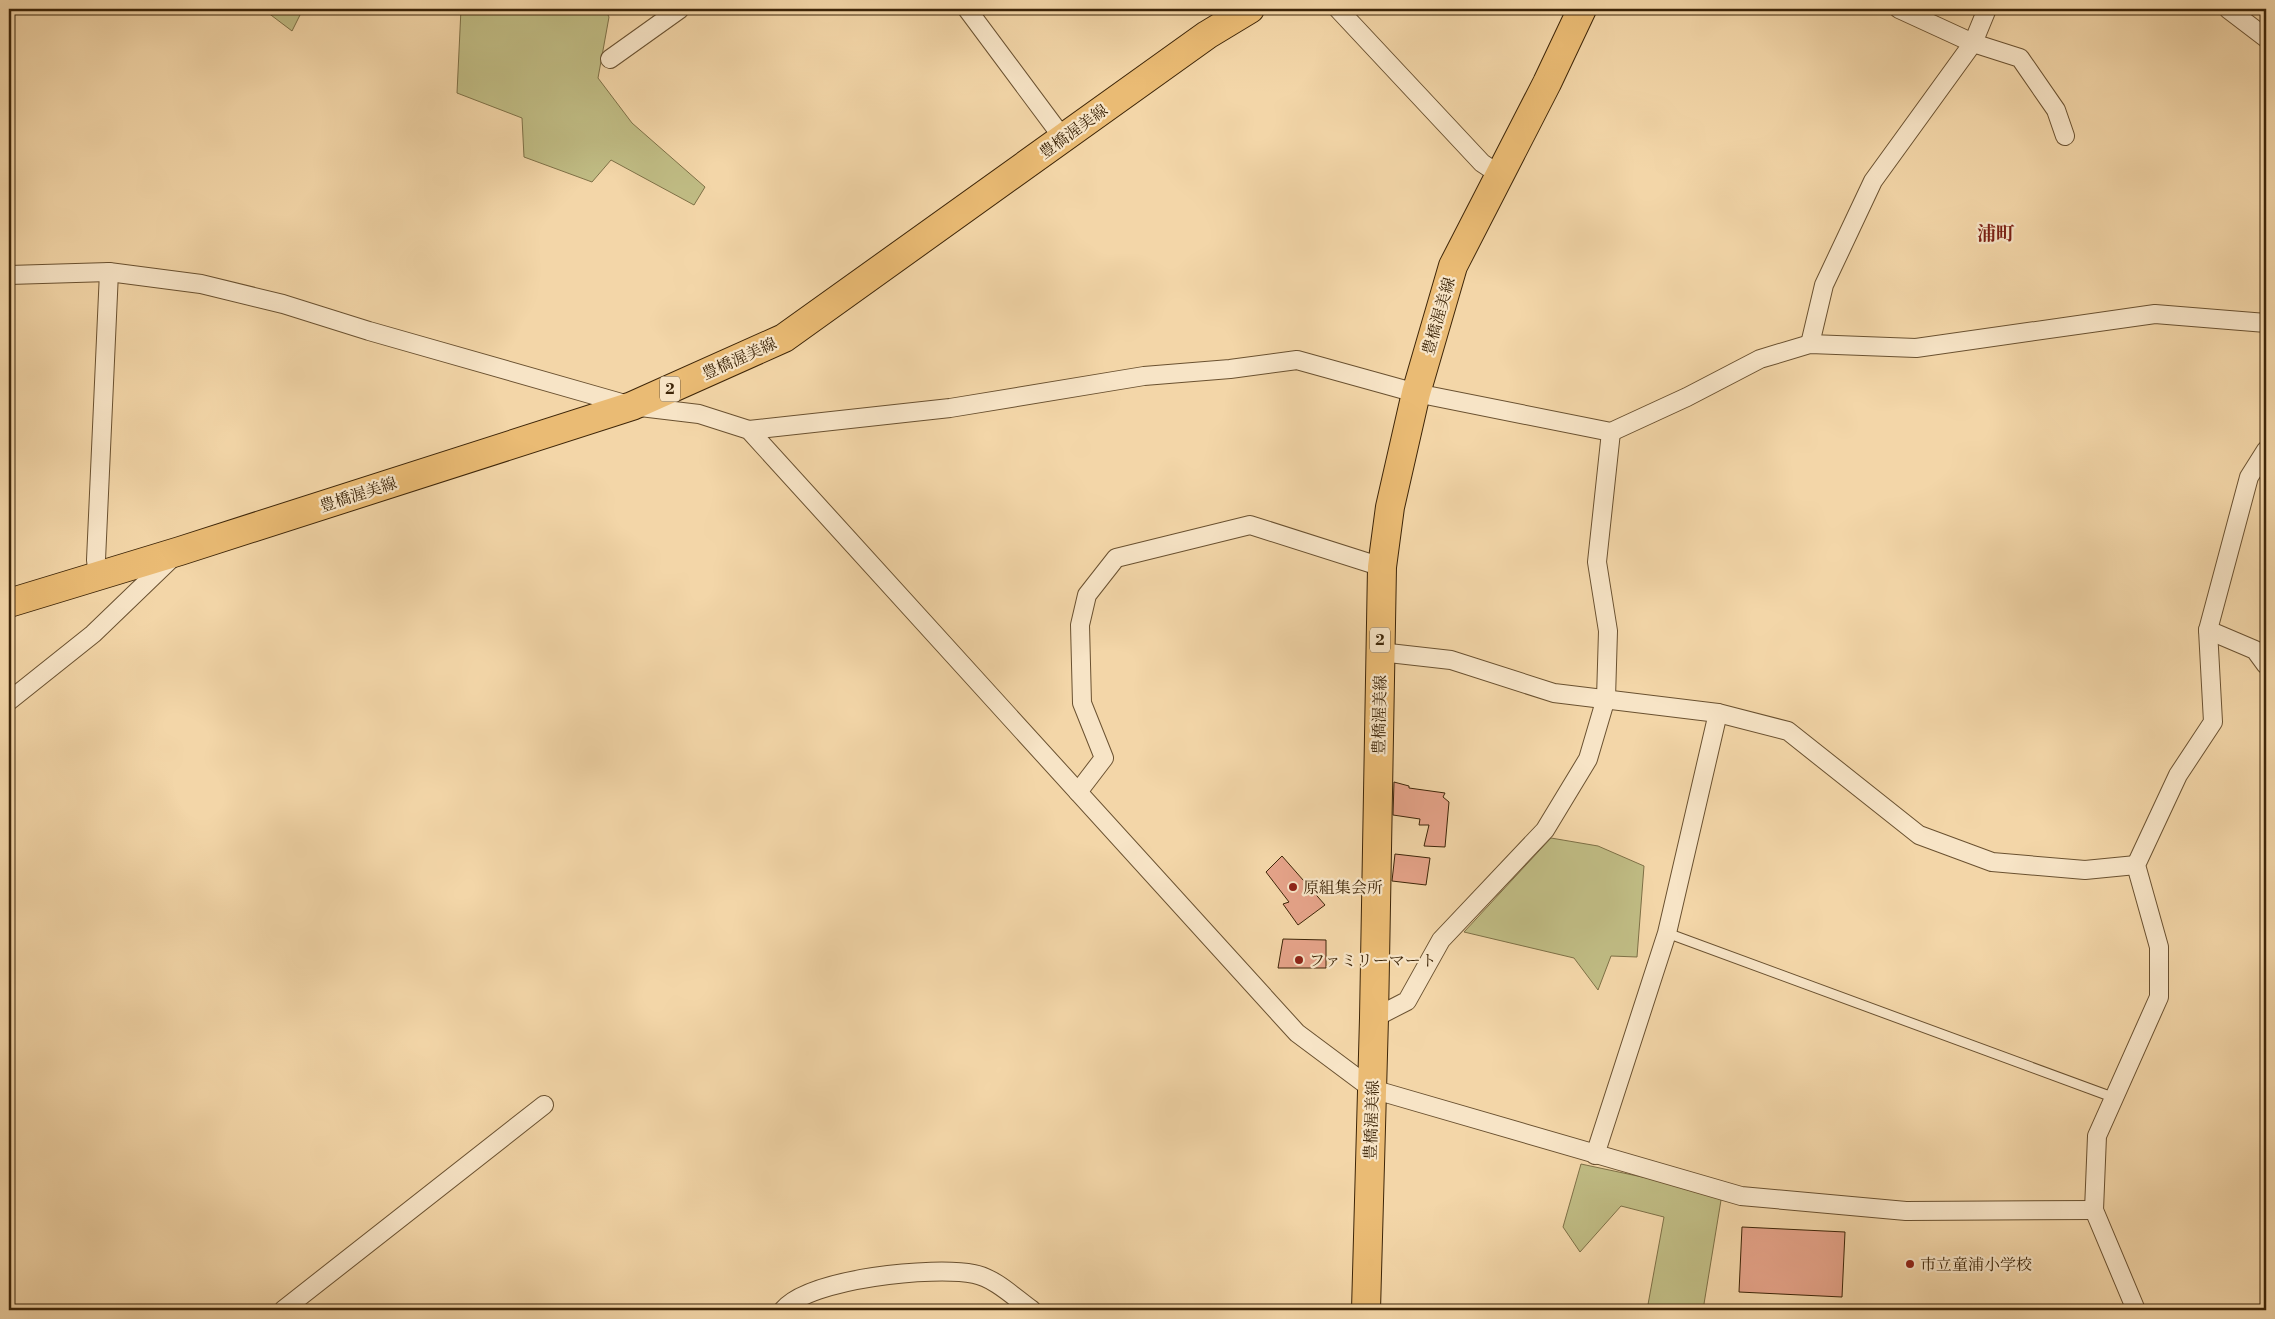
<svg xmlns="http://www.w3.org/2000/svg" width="2275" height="1319" viewBox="0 0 2275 1319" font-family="'Libre Bodoni','Noto Serif JP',serif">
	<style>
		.green { fill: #c0bc84; stroke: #7e7046 }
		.building { fill: #e5a389; stroke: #3d2508 }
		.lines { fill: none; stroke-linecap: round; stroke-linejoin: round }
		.service-casing { stroke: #6a5130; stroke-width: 11 }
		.minor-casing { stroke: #6a5130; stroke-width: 20 }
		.primary-casing { stroke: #3d2508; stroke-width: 30 }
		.service { stroke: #f7e4c6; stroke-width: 9 }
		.minor { stroke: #f7e4c6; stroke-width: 18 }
		.primary { stroke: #eabb74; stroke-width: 28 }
		.poi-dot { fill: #8f2418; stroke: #f7e4c6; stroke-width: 2 }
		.labels { text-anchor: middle; stroke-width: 4.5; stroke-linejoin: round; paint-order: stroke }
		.shield { fill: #f7e4c6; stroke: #755e41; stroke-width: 1 }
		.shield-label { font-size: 15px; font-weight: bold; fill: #3d2508 }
		.street-label { font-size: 16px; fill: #3d2508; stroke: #f7e4c6 }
		.poi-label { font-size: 16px; fill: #3d2508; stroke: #f7e4c6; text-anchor: start }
		.quarter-label { font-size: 19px; font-weight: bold; fill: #7a1f14; stroke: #f7e4c6 }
	</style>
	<rect width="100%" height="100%" fill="#f3d6a8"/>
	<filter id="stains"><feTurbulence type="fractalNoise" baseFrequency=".004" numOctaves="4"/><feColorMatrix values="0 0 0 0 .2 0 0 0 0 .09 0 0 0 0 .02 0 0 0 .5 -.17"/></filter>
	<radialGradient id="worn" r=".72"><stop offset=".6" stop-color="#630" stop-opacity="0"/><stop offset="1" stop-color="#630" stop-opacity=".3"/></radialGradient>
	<g class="green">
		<polygon points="263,9 303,9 292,31"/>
		<polygon points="461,9 605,9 609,17 598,78 632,123 705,187 694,205 611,160 592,182 524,157 522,118 457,93"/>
		<polygon points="1551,838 1598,846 1644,866 1637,957 1611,956 1598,990 1574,958 1464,932"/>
		<polygon points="1581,1164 1722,1194 1703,1310 1647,1310 1664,1217 1621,1206 1580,1252 1563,1227"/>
	</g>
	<g class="building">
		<polygon points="1394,782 1409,786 1409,788 1445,793 1443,797 1449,802 1445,847 1424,846 1429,825 1419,825 1420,819 1393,815"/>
		<polygon points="1395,854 1430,858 1426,885 1392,881"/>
		<polygon points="1282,856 1325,905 1298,925 1283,904 1289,902 1266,872"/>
		<polygon points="1283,939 1326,940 1326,968 1278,968"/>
		<polygon points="1742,1227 1845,1232 1842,1297 1739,1292"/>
	</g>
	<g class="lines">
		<g class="service-casing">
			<polyline id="service" points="1667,933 2115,1098"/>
		</g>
		<g class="minor-casing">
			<g id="minor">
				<polyline points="967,9 1063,138"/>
				<polyline points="1338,9 1482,163 1500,175"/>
				<polyline points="1899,9 1973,43 2020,58 2056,110 2065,136"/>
				<polyline points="2228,9 2266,38"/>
				<polyline points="610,59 680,9"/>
				<polyline points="9,275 109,272 201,284 283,304 369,331 632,406 699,414 749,430 1297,1033 1372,1089 1741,1196 1906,1211 2094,1210"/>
				<polyline points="1810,344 1824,285 1873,181 1973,43 1987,9"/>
				<polyline points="749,430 950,408 1144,376 1230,369 1297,360 1416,393 1611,432 1687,397 1760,359 1810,344 1916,348 2155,314 2266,323"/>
				<polyline points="98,575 96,560 109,272"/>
				<polyline points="2208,630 2255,650 2266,665"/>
				<polyline points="1380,652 1451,660 1554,693 1718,713 1788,731 1919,835 1992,862 2085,870 2136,865"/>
				<polyline points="9,701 93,634 174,556"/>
				<polyline points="1078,792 1104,758 1082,703 1080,625 1087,595 1116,558 1250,525 1382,567"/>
				<polyline points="1374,1018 1407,1001 1441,940 1545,830 1588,759 1606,698 1608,631 1597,562 1611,432"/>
				<polyline points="1595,1155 1667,933 1718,713"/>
				<polyline points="283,1310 544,1105"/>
				<path d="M783,1310c27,-32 151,-44 191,-36 21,4 41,24 58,36"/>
				<polyline points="2136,1310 2094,1210 2097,1136 2159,997 2159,947 2136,865 2178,775 2213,722 2208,630 2249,477 2266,450"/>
			</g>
		</g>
		<g class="primary-casing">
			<g id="primary">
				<polyline points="9,603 180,551 632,406 784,338 1207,35 1250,9"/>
				<polyline points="1366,1310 1374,1018 1382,567 1390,507 1416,393 1453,266 1547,83 1582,9"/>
			</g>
		</g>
		<use href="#service" class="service"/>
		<use href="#minor" class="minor"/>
		<use href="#primary" class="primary"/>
	</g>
	<g class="poi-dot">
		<circle cx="1293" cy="887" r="5"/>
		<circle cx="1299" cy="960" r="5"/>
		<circle cx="1910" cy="1264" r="5"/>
	</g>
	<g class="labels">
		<g class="shield">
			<rect x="660" y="376.5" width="20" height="25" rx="4"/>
			<rect x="1370" y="627.5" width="20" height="25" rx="4"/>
		</g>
		<g class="shield-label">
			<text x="670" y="394">2</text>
			<text x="1380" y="645">2</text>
		</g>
		<g class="street-label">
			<text transform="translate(1073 131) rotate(-36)" y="6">豊橋渥美線</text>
			<text transform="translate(1438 316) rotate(-74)" y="6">豊橋渥美線</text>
			<text transform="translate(739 358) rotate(-24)" y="6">豊橋渥美線</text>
			<text transform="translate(358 494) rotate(-18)" y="6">豊橋渥美線</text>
			<text transform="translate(1379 715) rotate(-89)" y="6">豊橋渥美線</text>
			<text transform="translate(1371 1120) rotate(-88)" y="6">豊橋渥美線</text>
		</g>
		<g class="poi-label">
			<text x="1303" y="893">原組集会所</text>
			<text x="1309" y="966">ファミリーマート</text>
			<text x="1920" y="1270">市立童浦小学校</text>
		</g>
		<g class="quarter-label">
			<text x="1996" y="240">浦町</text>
		</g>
	</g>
	<rect width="2275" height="1319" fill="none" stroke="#f3d6a8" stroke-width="30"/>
	<rect x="10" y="10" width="2255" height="1299" fill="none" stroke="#3d2508" stroke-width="2.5"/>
	<rect x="15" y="15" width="2245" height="1289" fill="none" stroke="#3d2508"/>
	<rect width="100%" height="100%" filter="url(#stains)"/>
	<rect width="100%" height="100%" fill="url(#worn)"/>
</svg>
